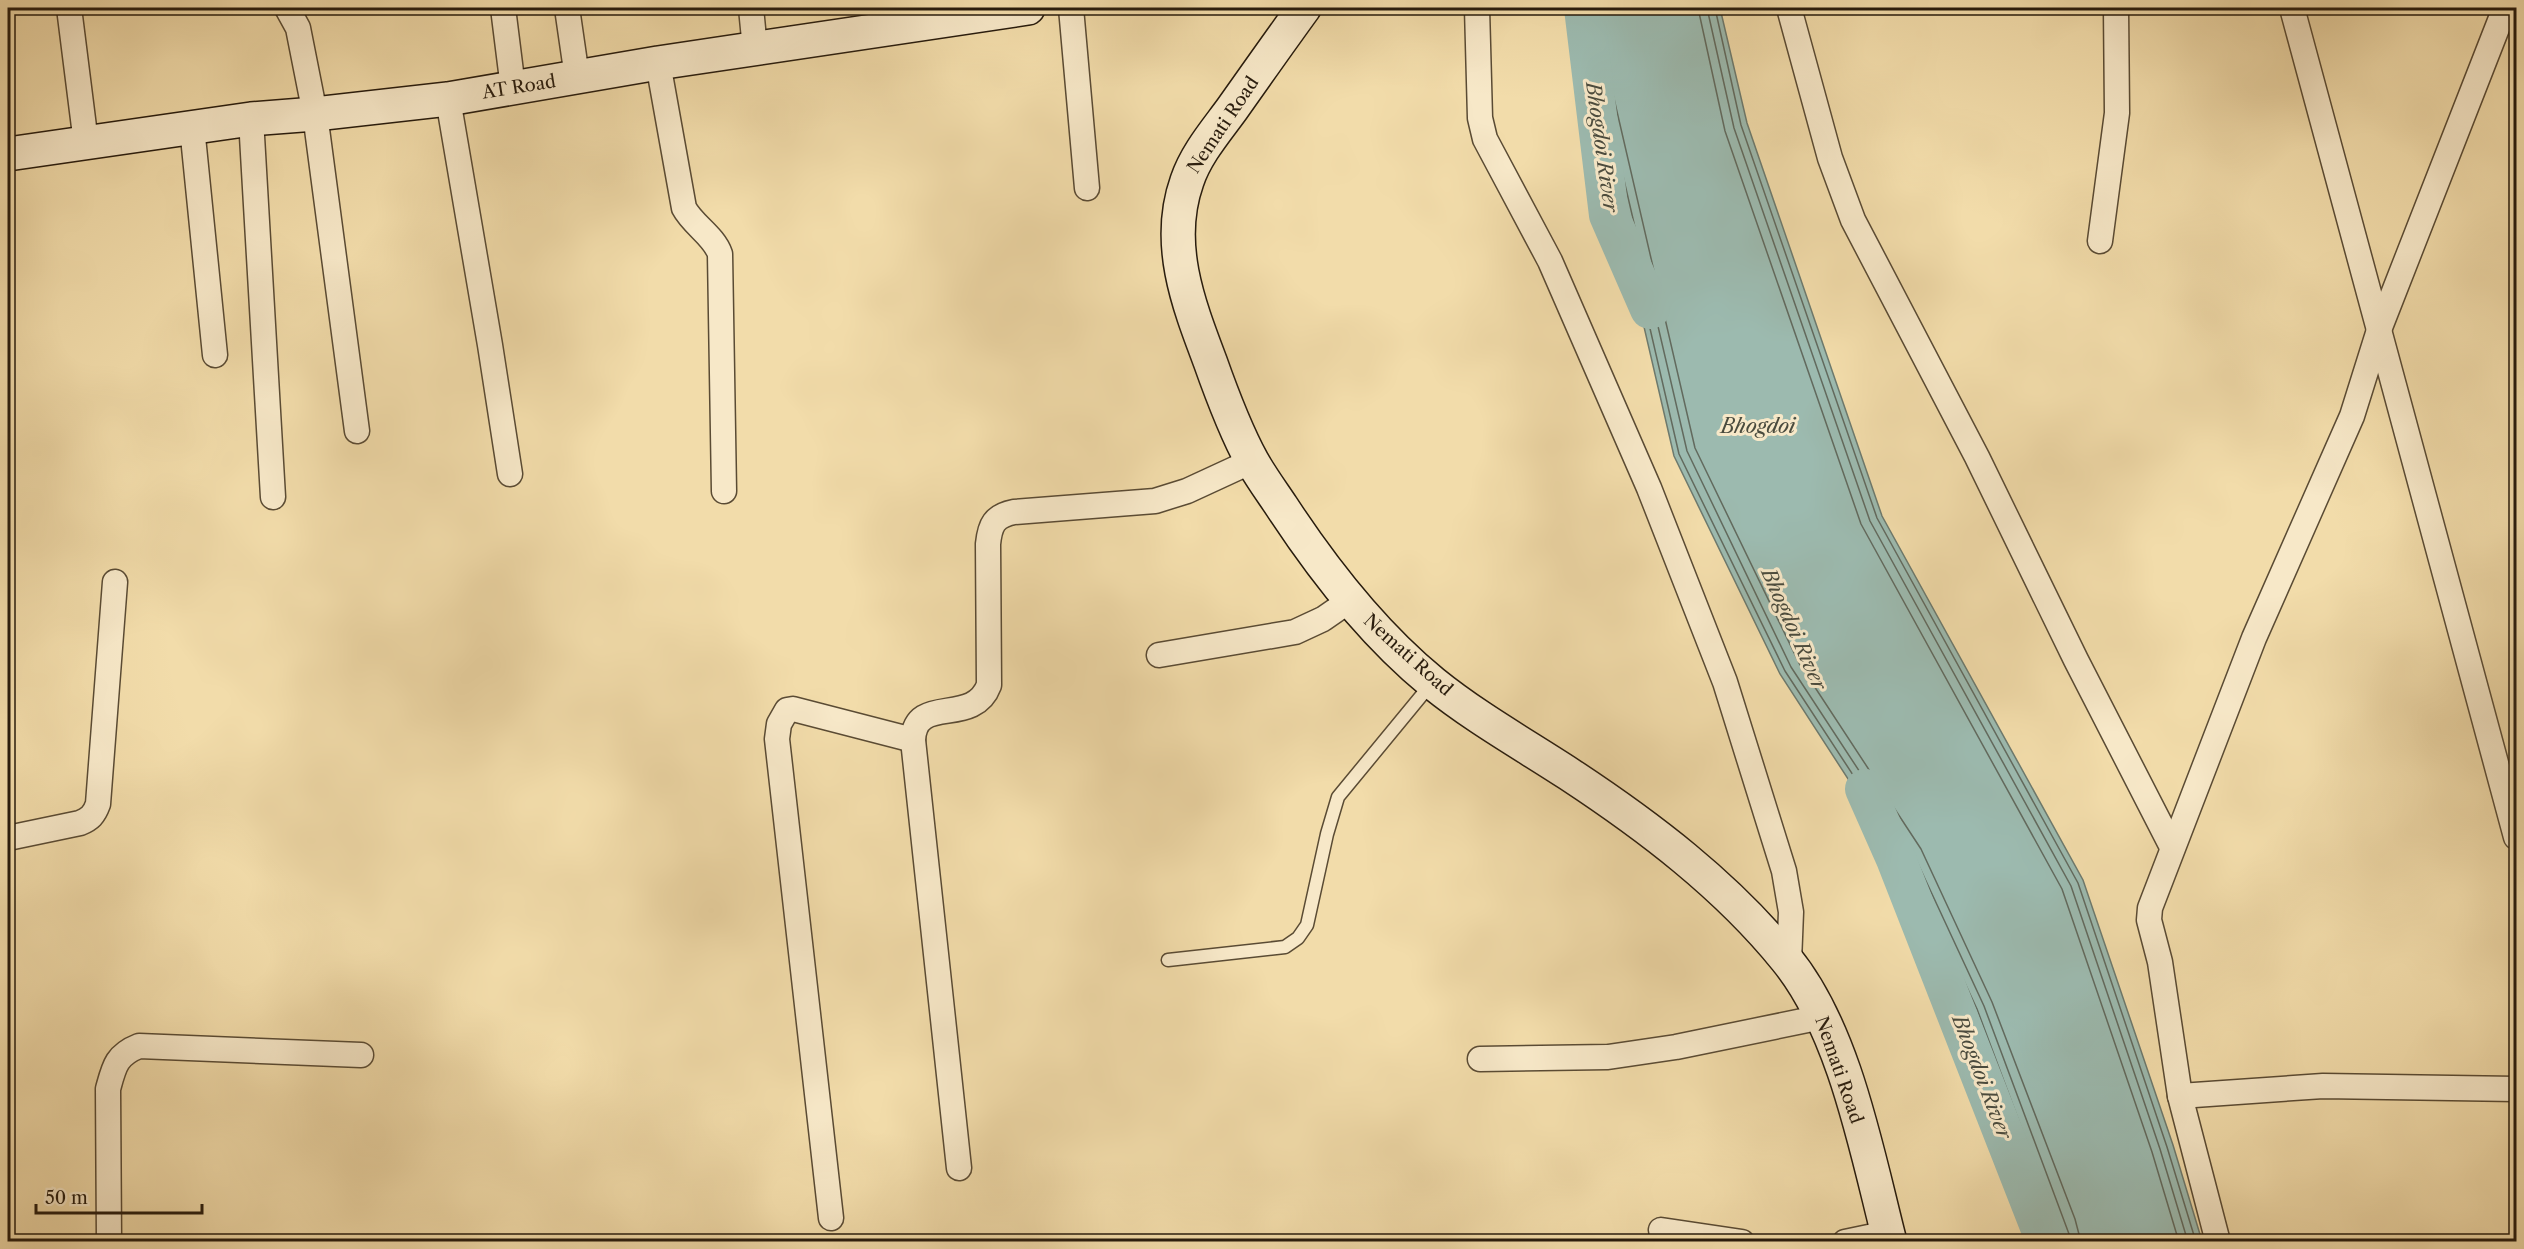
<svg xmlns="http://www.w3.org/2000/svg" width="2524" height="1249" viewBox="0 0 2524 1249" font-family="'Libre Caslon Text',serif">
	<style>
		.water { fill: #9cbaaf; stroke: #6d7a6e; stroke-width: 1.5 }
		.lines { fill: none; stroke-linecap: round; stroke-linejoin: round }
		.shore { stroke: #626a5e; stroke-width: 1.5 }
		.river { stroke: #9cbaaf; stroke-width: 40 }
		.lane-casing { stroke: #5a4b34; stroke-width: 15 }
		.street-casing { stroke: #5a4b34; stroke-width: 27 }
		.secondary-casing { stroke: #271b0d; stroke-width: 36 }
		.lane { stroke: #f7e8c8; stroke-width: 12 }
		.street { stroke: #f7e8c8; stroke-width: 24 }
		.secondary { stroke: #f7e8c8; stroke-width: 33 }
		.labels { text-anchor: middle; stroke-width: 6; stroke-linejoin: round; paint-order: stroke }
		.street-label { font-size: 18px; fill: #271b0d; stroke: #f7e8c8 }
		.water-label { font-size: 20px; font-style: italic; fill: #4a4b3e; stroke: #f7e8c8 }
	</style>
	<rect width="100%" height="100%" fill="#f2dcaa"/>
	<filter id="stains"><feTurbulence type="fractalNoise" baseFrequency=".00333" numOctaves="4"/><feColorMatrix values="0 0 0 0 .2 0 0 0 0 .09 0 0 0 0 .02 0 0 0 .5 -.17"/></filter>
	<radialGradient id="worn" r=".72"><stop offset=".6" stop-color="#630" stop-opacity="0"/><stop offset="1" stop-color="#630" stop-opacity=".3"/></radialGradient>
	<polygon class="water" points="1570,8 1720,8 1747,123 1882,516 2083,880 2173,1145 2202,1241 2059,1241 1971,1011 1900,859 1780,674 1674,456"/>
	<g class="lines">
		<g class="shore">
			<polyline points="1576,8 1679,454 1785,671 1906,856 1977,1009 2064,1242"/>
			<polyline points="1584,8 1687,451 1791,667 1913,853 1984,1006 2072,1242"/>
			<polyline points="1593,8 1695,448 1799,663 1921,849 1992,1002 2075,1219 2081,1242"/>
			<polyline points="1698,8 1725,131 1861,524 2062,889 2152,1152 2179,1242"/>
			<polyline points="1707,8 1734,128 1870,521 2071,886 2160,1149 2188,1242"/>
			<polyline points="1715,8 1741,125 1877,518 2078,883 2167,1147 2196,1242"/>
		</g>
		<g class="river">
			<polyline points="1584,8 1609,215 1650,309"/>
			<polyline points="1865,789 1896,859 2046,1242"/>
		</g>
		<g class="lane-casing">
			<polyline id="lane" points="1168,960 1285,947 1298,938 1307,925 1327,834 1338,797 1431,684"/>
		</g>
		<g class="street-casing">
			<g id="street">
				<polyline points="69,8 86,143"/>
				<polyline points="287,8 298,28 315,114 357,431"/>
				<polyline points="503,8 513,88"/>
				<polyline points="567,8 577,77"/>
				<polyline points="751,8 755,49"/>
				<polyline points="1071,8 1087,188"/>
				<polyline points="1477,8 1480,118 1485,139 1550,261 1649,488 1725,682 1784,871 1791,912 1789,962"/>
				<polyline points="1789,8 1830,158 1853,220 1977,457 2076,660 2172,847"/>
				<polyline points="2292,8 2516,837"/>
				<path d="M658,63l26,145c9,17 30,28 36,46l4,237"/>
				<polyline points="448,99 490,345 510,474"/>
				<polyline points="251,119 273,497"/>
				<polyline points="192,127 215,355"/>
				<polyline points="2100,241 2117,113 2116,8"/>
				<polyline points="1159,655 1295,632 1323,619 1349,601"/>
				<path d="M8,838l72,-15c10,-4 14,-8 18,-19l17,-222"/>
				<polyline points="1480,1059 1608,1057 1676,1047 1822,1017"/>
				<polyline points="2180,1096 2323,1086 2516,1089"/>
				<path d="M959,1168l-46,-428c2,-47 60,-12 76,-55l-1,-141c2,-19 6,-28 26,-32l141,-11 32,-10 65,-30"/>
				<polyline points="831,1218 777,739 779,724 787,710 793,709 913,740"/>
				<polyline points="1661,1230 1742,1242"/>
				<path d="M109,1242l-1,-153c6,-22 8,-34 31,-43l222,9"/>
				<polyline points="1845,1242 1888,1233"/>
				<polyline points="2218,1242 2180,1096 2160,962 2149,920 2150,908 2254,638 2352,416 2379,330 2505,8"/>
			</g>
		</g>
		<g class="secondary-casing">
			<g id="secondary">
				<path d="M1304,8c-24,33 -48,67 -72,101 -16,22 -36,45 -45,72 -22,62 1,122 23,180 12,34 25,69 42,100 9,16 20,31 30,46 42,64 91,127 151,176 42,34 90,61 136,91 79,52 157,111 217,185 59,72 81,194 104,283"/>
				<polyline points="8,154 251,119 315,114 448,99 658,63 1028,8"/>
			</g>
		</g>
		<use href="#lane" class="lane"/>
		<use href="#street" class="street"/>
		<use href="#secondary" class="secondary"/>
	</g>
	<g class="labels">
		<g class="street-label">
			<text transform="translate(519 87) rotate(-9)" y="6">AT Road</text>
			<text transform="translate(1223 125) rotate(-56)" y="6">Nemati Road</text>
			<text transform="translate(1408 655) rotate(42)" y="6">Nemati Road</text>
			<text transform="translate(1839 1070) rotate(71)" y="6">Nemati Road</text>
		</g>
		<g class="water-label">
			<text transform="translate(1602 147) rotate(82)" y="7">Bhogdoi River</text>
			<text x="1758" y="433">Bhogdoi</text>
			<text transform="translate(1794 629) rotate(66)" y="7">Bhogdoi River</text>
			<text transform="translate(1982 1077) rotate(69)" y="7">Bhogdoi River</text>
		</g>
	</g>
	<rect width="2524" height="1249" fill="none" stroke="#f2dcaa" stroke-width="30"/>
	<rect x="9" y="9" width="2506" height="1231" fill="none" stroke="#271b0d" stroke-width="3"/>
	<rect x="15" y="15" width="2494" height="1219" fill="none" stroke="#271b0d" stroke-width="1.5"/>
	<path d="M36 1204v9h166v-9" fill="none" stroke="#271b0d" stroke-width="3"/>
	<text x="45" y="1204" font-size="18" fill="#271b0d" stroke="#f7e8c8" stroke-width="4.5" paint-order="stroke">50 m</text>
	<rect width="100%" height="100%" filter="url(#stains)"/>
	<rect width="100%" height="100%" fill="url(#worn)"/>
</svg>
